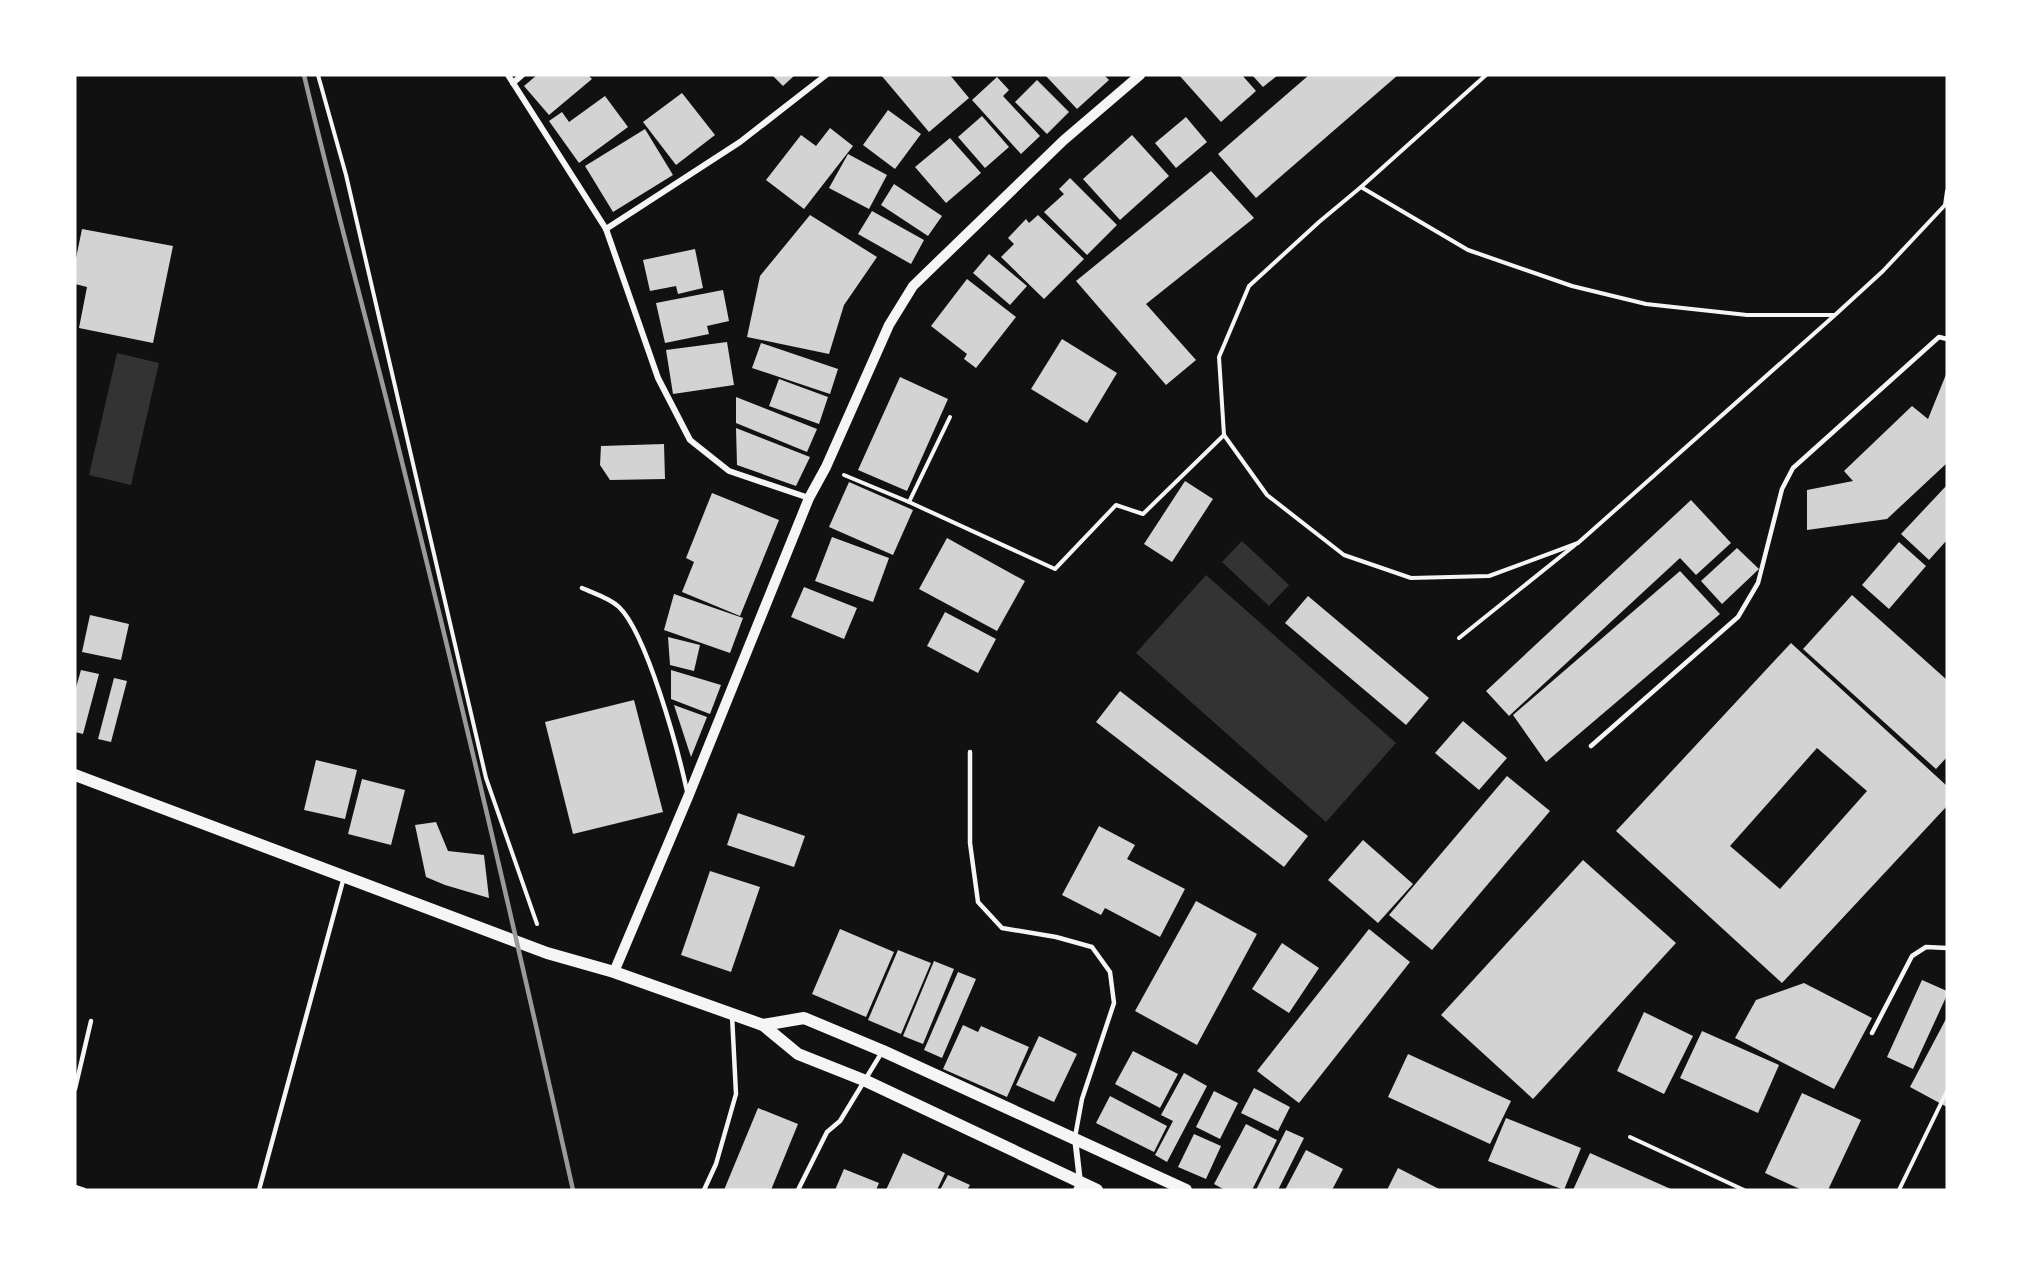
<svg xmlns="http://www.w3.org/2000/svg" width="2022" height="1265" viewBox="0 0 2022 1265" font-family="Signika,sans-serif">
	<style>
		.water { fill: #333 }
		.building { fill: #d3d3d3; fill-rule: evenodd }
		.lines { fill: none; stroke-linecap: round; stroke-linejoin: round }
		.path { stroke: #f5f5f5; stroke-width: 4 }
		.service { stroke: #f5f5f5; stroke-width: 4.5 }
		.minor { stroke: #f5f5f5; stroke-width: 6 }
		.tertiary { stroke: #f5f5f5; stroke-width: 10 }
		.secondary { stroke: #f5f5f5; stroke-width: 12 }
		.rail { stroke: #9a9a9a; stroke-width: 4.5 }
	</style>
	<rect width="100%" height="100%" fill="#111"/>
	<g class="water">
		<polygon points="117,353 159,363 131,485 89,475"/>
		<polygon points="1242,541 1289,585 1269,606 1222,562"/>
		<polygon points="1206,575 1396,743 1326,822 1136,653"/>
	</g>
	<g class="building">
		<polygon points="537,75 588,75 592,79 549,115 524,86"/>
		<polygon points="772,75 795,75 783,86"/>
		<polygon points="881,75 950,75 969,98 929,132"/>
		<polygon points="1045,75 1104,75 1109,80 1077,109"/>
		<polygon points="1179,75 1242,75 1256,91 1221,122"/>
		<polygon points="1252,75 1278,75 1263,87"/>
		<polygon points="1309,75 1398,75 1256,198 1218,154"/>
		<polygon points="997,77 1009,90 1003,96 1040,136 1021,154 972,100"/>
		<polygon points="1037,80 1069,112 1047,134 1015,102"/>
		<polygon points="682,93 715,135 676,165 643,122"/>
		<polygon points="605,96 628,127 579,163 549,121 562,112 569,122"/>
		<polygon points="888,110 921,134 895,169 863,145"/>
		<polygon points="982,116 1009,147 985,168 958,137"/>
		<polygon points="1186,117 1207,142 1176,168 1155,143"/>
		<polygon points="830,128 853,146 804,209 766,180 801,135 816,146"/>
		<polygon points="645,129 673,175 613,212 585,166"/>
		<polygon points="1132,135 1169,176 1120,220 1083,179"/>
		<polygon points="950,138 981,173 946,203 915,167"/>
		<polygon points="848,154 887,175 869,209 829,188"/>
		<polygon points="1211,171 1254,218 1146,304 1196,360 1166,385 1076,281"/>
		<polygon points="1070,178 1117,225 1087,255 1044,212 1064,194 1059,189"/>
		<polygon points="894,184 942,216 928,236 881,205"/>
		<polygon points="872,211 924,240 911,264 858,234"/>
		<polygon points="810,215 877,257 844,305 829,354 747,337 760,276"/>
		<polygon points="1038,215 1084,259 1044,299 1001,257 1014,244 1008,238 1026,219 1029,223"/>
		<polygon points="82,229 173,246 153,343 79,328 87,287 75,284 75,263"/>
		<polygon points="695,249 703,288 678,294 676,286 650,291 643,260"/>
		<polygon points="989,254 1027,286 1010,305 973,273"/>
		<polygon points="967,279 1016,317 976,368 964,359 967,354 931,326"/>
		<polygon points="723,290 729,321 707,326 709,334 665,343 656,303"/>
		<polygon points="1062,339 1117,373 1087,423 1031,389"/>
		<polygon points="727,342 734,385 673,394 666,350"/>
		<polygon points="761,343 838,369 830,394 752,368"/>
		<polygon points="1947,372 1947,463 1887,519 1807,530 1807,490 1853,481 1844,471 1912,406 1928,419"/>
		<polygon points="900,377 948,399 907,491 858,470"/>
		<polygon points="779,379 828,397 819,424 769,406"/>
		<polygon points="736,397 817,429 807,452 736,423"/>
		<polygon points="736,428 810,457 796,486 737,465"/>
		<polygon points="664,444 665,479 610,480 600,465 601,446"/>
		<polygon points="1185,481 1213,499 1172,562 1144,544"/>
		<polygon points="849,482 913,510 893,555 829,527"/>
		<polygon points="1947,485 1947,540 1929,560 1901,534"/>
		<polygon points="712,493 779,520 740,616 682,592 694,562 686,558"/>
		<polygon points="1691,500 1731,543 1696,575 1680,558 1509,716 1486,691"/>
		<polygon points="832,537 889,558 873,602 815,581"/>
		<polygon points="947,538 1025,581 997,631 919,589"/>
		<polygon points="1899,542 1926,566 1889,609 1862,585"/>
		<polygon points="1737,548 1759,569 1722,604 1701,581"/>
		<polygon points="1680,571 1720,614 1546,762 1513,715"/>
		<polygon points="804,587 857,608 844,639 791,617"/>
		<polygon points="674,594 743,618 730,653 664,630"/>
		<polygon points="1852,595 1947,680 1947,757 1936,769 1803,649"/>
		<polygon points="1308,596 1429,698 1406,725 1285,623"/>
		<polygon points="945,612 996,639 978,673 927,646"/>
		<polygon points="90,615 129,624 121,660 82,652"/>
		<polygon points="668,637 700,645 694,671 670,665"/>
		<path d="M1791,643l156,143v20l-165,177 -166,-152zM1817,748l50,43 -87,98 -50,-43z"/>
		<polygon points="81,670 99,674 83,734 75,732 75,691"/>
		<polygon points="671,670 721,685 710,714 671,699"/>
		<polygon points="114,678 127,681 111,742 98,739"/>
		<polygon points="1120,691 1308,836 1284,867 1096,722"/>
		<polygon points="634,700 663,812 573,834 545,722"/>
		<polygon points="674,705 707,717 691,757"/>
		<polygon points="1463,721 1507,758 1479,790 1435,753"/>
		<polygon points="316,760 357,770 345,819 304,810"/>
		<polygon points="1507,776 1550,811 1432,950 1389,915"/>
		<polygon points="362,779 405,790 391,845 348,834"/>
		<polygon points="738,813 805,836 794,867 727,845"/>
		<polygon points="436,822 448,851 484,855 489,898 445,885 426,877 415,825"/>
		<polygon points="1099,826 1135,845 1127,859 1185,889 1160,937 1105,908 1101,915 1062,895"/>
		<polygon points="1363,840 1413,884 1378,923 1328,880"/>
		<polygon points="1583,860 1676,943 1533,1099 1441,1015"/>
		<polygon points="710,871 760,887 731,972 681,955"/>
		<polygon points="1196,901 1257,934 1197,1045 1135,1011"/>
		<polygon points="840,929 894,952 866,1017 812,994"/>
		<polygon points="1369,929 1410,962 1299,1103 1257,1071"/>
		<polygon points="1282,943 1319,968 1289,1013 1252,989"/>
		<polygon points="898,950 931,963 901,1034 868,1020"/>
		<polygon points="934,961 954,969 923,1044 903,1036"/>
		<polygon points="958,972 976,979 942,1058 924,1050"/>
		<polygon points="1922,980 1947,991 1947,995 1913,1069 1887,1057"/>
		<polygon points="1804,983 1872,1018 1834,1089 1735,1038 1756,1000"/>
		<polygon points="1644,1012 1693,1036 1664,1094 1617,1071"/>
		<polygon points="1947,1017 1947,1107 1910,1087"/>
		<polygon points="963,1025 978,1032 981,1026 1029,1047 1007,1097 943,1069"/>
		<polygon points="1702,1031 1779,1065 1758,1113 1680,1078"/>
		<polygon points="1039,1036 1077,1054 1054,1102 1016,1085"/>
		<polygon points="1133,1051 1178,1074 1160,1108 1115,1084"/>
		<polygon points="1408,1054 1511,1101 1490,1144 1388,1097"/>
		<polygon points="1184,1073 1207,1086 1167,1162 1155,1155 1173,1121 1161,1115"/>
		<polygon points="1254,1088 1290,1107 1278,1131 1241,1113"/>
		<polygon points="1214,1091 1238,1103 1220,1139 1196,1127"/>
		<polygon points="1802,1093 1861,1120 1828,1190 1802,1190 1765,1173"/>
		<polygon points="1110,1096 1167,1126 1154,1152 1096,1123"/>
		<polygon points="758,1108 798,1124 771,1190 724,1190"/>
		<polygon points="1506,1118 1581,1148 1564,1190 1488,1161"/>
		<polygon points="1246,1124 1277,1140 1252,1190 1225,1190 1214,1184"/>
		<polygon points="1286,1130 1304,1138 1278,1190 1256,1190"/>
		<polygon points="1194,1134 1221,1146 1206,1179 1178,1167"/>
		<polygon points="1306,1150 1343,1169 1332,1190 1285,1190"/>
		<polygon points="903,1153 945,1173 937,1190 886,1190"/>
		<polygon points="1590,1153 1673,1190 1573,1190"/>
		<polygon points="1398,1168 1441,1190 1387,1190"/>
		<polygon points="844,1169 879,1183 876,1190 835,1190"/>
		<polygon points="948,1175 970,1185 967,1190 940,1190"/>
	</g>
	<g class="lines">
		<g class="path">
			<polyline points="318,75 346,175 486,778 537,924"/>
			<polyline points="1486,75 1361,187 1319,222 1249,286 1219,357 1224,435 1267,495 1344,555 1411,578 1489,576 1578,543 1835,315 1883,271 1945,205 1947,191"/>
			<polyline points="1361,187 1468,250 1572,286 1646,304 1747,315 1834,315"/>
			<polyline points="844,475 909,502 950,417"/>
			<polyline points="909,502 1055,569 1116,505 1143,514 1224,435"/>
			<polyline points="1459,638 1575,545"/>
			<polyline points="1630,1137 1744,1190"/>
			<polyline points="1899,1190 1947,1091"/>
		</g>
		<g class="service">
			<path d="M582,588c11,5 28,10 37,19 28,27 59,143 68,184"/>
			<polyline points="1591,746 1738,617 1758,583 1782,489 1793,468 1939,337 1947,339"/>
			<polyline points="970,752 970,843 978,902 1002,928 1056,937 1092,947 1110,972 1114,1003 1082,1099 1075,1137"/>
			<polyline points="1872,1033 1912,956 1926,947 1947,948"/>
			<polyline points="75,1089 91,1021"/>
			<polyline points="75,1187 84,1190"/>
			<polyline points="259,1190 344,877"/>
			<polyline points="704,1190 716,1164 736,1094 732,1015"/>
			<polyline points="798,1190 827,1132 840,1121 882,1052"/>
		</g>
		<g class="minor">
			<polyline points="508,75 606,229 658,378 690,440 729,471 809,498"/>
			<polyline points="513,83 522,75"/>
			<polyline points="606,229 740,142 826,75"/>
			<polyline points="1075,1138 1080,1182 1076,1190"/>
		</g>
		<polyline class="tertiary" points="614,972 688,797 809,498 826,467 889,325 913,286 1064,140 1140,75"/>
		<g class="secondary">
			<polyline points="75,775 547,953 614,972 763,1025 798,1054 866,1081 1097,1190"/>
			<polyline points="763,1025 804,1018 883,1051 1186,1190"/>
		</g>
		<path class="rail" d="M304,75c31,131 67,260 99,391 60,241 116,482 170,724"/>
	</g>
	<rect width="2022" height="1265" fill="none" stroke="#ffffff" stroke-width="153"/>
</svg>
